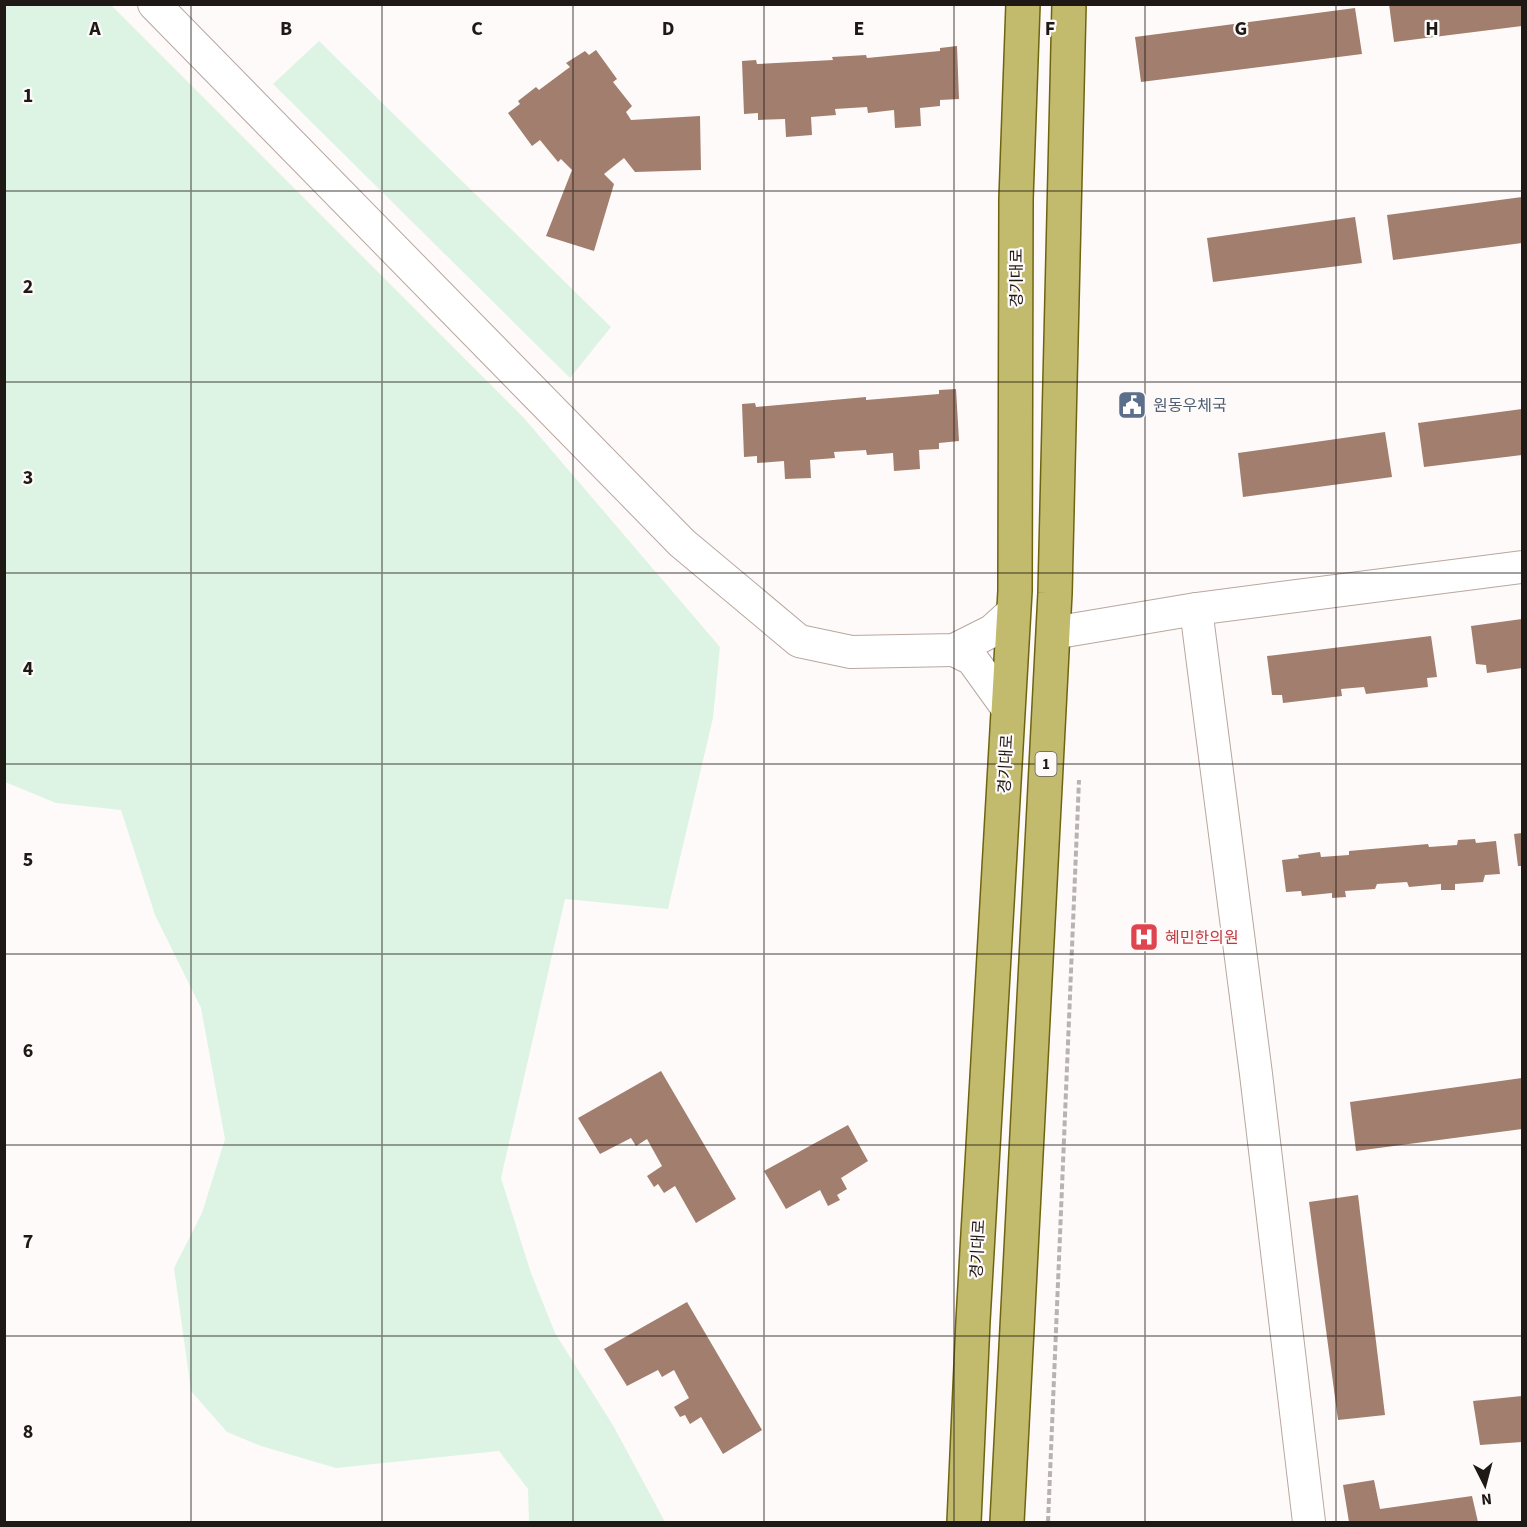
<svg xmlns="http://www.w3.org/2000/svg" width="1527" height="1527" viewBox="0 0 1527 1527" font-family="'Source Sans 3','Noto Sans KR',sans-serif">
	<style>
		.green { fill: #ddf4e5 }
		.building { fill: #a17e6d }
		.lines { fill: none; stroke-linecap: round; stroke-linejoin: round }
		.minor-casing { stroke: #b8a79f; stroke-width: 34 }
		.primary-casing { stroke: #6f6410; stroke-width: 36 }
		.path { stroke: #b8b3b2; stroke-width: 4; stroke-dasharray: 6 3; stroke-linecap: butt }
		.minor { stroke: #fff; stroke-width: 32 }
		.primary { stroke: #c2bb6e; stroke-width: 33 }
		.grid { fill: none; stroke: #1f1916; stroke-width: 1.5; stroke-opacity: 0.55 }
		.labels { text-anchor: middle; stroke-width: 4.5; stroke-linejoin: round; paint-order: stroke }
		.shield { fill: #fefaf9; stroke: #625c5a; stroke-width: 1.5 }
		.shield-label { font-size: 15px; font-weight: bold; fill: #1f1916 }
		.street-label { font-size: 16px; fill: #1f1916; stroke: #fefaf9 }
		.service-label { font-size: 16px; fill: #4e5e75; stroke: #fefaf9; text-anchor: start }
		.health-label { font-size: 16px; fill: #be3a42; stroke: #fefaf9; text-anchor: start }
		.grid-label { font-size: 20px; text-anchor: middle; font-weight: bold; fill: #1f1916; stroke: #fefaf9; stroke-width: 4.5; stroke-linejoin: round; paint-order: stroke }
	</style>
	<rect width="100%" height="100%" fill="#fefaf9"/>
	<g class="green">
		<polygon points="4,5 111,5 524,418 720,647 713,718 668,909 565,899 501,1178 531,1273 555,1333 614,1427 665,1522 529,1522 528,1489 499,1451 336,1468 261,1446 227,1432 191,1391 174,1268 202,1213 225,1139 201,1008 155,915 121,810 56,803 5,782"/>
		<polygon points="319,41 611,327 570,378 273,84"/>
	</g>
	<g class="building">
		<polygon points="1389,4 1522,4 1522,26 1394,42"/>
		<polygon points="1355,8 1362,54 1141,82 1135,37"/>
		<polygon points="957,46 959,99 940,100 940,106 920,108 921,126 895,128 894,110 868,113 867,107 835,109 836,115 811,117 812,135 786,137 785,119 758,120 758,113 744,114 742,61 756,60 757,64 833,60 832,57 866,55 867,58 940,51 940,48"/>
		<polygon points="596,50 617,79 613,82 632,106 626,112 631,120 700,116 701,170 635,172 624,158 604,174 614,184 594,251 546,236 572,170 561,159 558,162 540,140 532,146 508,113 520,104 518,101 536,87 539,90 570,67 566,63 585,51 589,55"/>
		<polygon points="1522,197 1522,243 1393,260 1387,215"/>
		<polygon points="1355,217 1362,263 1213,282 1207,238"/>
		<polygon points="956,389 959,441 939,443 939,449 919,450 920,469 894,471 893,453 867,455 866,450 834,452 835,458 810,460 811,478 785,479 784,461 757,463 757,456 744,457 742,404 755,403 756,407 866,397 866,400 939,394 939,390"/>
		<polygon points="1522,409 1522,455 1424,467 1418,423"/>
		<polygon points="1385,432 1392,477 1243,497 1238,453"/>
		<polygon points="1522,619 1522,668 1487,673 1486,665 1476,664 1471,626"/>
		<polygon points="1431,636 1437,677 1427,678 1428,687 1366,694 1364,687 1341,689 1342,696 1283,703 1282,695 1272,695 1267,656"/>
		<polygon points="1522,833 1522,866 1518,866 1514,834"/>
		<polygon points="1475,839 1476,843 1496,841 1500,874 1485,875 1483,882 1455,884 1455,890 1441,890 1441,884 1409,887 1407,882 1377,884 1375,889 1345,891 1346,897 1332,898 1332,893 1302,896 1301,891 1286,892 1282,860 1299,858 1298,855 1320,852 1321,857 1349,855 1349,851 1428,844 1429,847 1457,845 1458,840"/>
		<polygon points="661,1071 736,1199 696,1223 675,1186 664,1193 658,1184 654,1187 647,1176 662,1166 647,1139 636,1146 631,1138 600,1154 578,1118"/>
		<polygon points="1522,1078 1522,1129 1356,1151 1350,1102"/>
		<polygon points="848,1125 868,1161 841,1178 847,1189 837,1195 840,1200 828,1206 820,1190 786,1209 764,1171"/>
		<polygon points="1358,1195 1385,1415 1338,1420 1309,1202"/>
		<polygon points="687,1302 762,1430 723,1454 701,1417 690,1424 685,1415 680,1417 674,1407 689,1398 674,1370 662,1377 658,1370 627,1386 604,1349"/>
		<polygon points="1522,1396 1522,1442 1480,1445 1473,1401"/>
		<polygon points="1374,1480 1380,1509 1472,1496 1478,1522 1349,1522 1343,1485"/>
	</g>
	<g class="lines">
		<g class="minor-casing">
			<g id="minor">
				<polyline points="154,4 682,543 799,641 851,652 954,650 992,631 1014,611"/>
				<polyline points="1196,609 1256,1074 1309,1522"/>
				<polyline points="1053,633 1196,609 1522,567"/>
				<polyline points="954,650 972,659 1008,709"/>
			</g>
		</g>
		<g class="primary-casing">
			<g id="primary">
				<polyline points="964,1522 973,1321 1015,591 1016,199 1023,4"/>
				<polyline points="1007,1522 1055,593 1069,4"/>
			</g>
		</g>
		<polyline class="path" points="1048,1522 1079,780"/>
		<use href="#minor" class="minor"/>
		<use href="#primary" class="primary"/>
	</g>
	<path class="grid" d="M191,4v1518M382,4v1518M573,4v1518M764,4v1518M954,4v1518M1145,4v1518M1336,4v1518M4,191h1518M4,382h1518M4,573h1518M4,764h1518M4,954h1518M4,1145h1518M4,1336h1518"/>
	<defs>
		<g id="civic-square" transform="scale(1.5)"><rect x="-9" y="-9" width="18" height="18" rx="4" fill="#5c6f8a" stroke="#fefaf9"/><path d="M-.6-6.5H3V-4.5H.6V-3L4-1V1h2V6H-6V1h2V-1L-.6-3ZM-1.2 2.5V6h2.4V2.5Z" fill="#fff"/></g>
		<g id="hospital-square" transform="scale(1.5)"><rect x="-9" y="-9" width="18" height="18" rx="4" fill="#e0444e" stroke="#fefaf9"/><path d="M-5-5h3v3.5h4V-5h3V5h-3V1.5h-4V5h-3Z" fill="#fff"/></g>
	</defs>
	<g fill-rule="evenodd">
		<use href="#civic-square" x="1132" y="405"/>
		<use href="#hospital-square" x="1144" y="937"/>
	</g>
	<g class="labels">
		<rect class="shield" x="1035.5" y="752" width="21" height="24" rx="4.5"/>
		<g class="shield-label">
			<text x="1046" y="769">1</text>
		</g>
		<g class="street-label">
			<text transform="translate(1016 278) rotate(-90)" y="6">경기대로</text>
			<text transform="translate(1005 764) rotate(-87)" y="6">경기대로</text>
			<text transform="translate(977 1249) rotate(-87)" y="6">경기대로</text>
		</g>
		<g class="service-label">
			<text x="1153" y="411">원동우체국</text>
		</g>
		<g class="health-label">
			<text x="1165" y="943">혜민한의원</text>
		</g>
	</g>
	<g class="grid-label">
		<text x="95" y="35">A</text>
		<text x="286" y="35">B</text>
		<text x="477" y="35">C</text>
		<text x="668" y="35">D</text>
		<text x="859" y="35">E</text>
		<text x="1050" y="35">F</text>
		<text x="1241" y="35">G</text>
		<text x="1432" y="35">H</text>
		<text x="28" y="102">1</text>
		<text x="28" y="293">2</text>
		<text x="28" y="484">3</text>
		<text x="28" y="675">4</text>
		<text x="28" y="866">5</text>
		<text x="28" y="1057">6</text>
		<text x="28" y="1248">7</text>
		<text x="28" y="1438">8</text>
	</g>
	<rect width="1527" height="1527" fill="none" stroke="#1f1916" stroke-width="12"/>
	<g transform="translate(1485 1485) rotate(174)" stroke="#fefaf9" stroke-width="4.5" paint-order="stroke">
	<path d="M0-4.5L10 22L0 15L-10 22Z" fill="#1f1916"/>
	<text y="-9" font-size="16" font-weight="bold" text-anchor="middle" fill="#1f1916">N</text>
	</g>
</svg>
